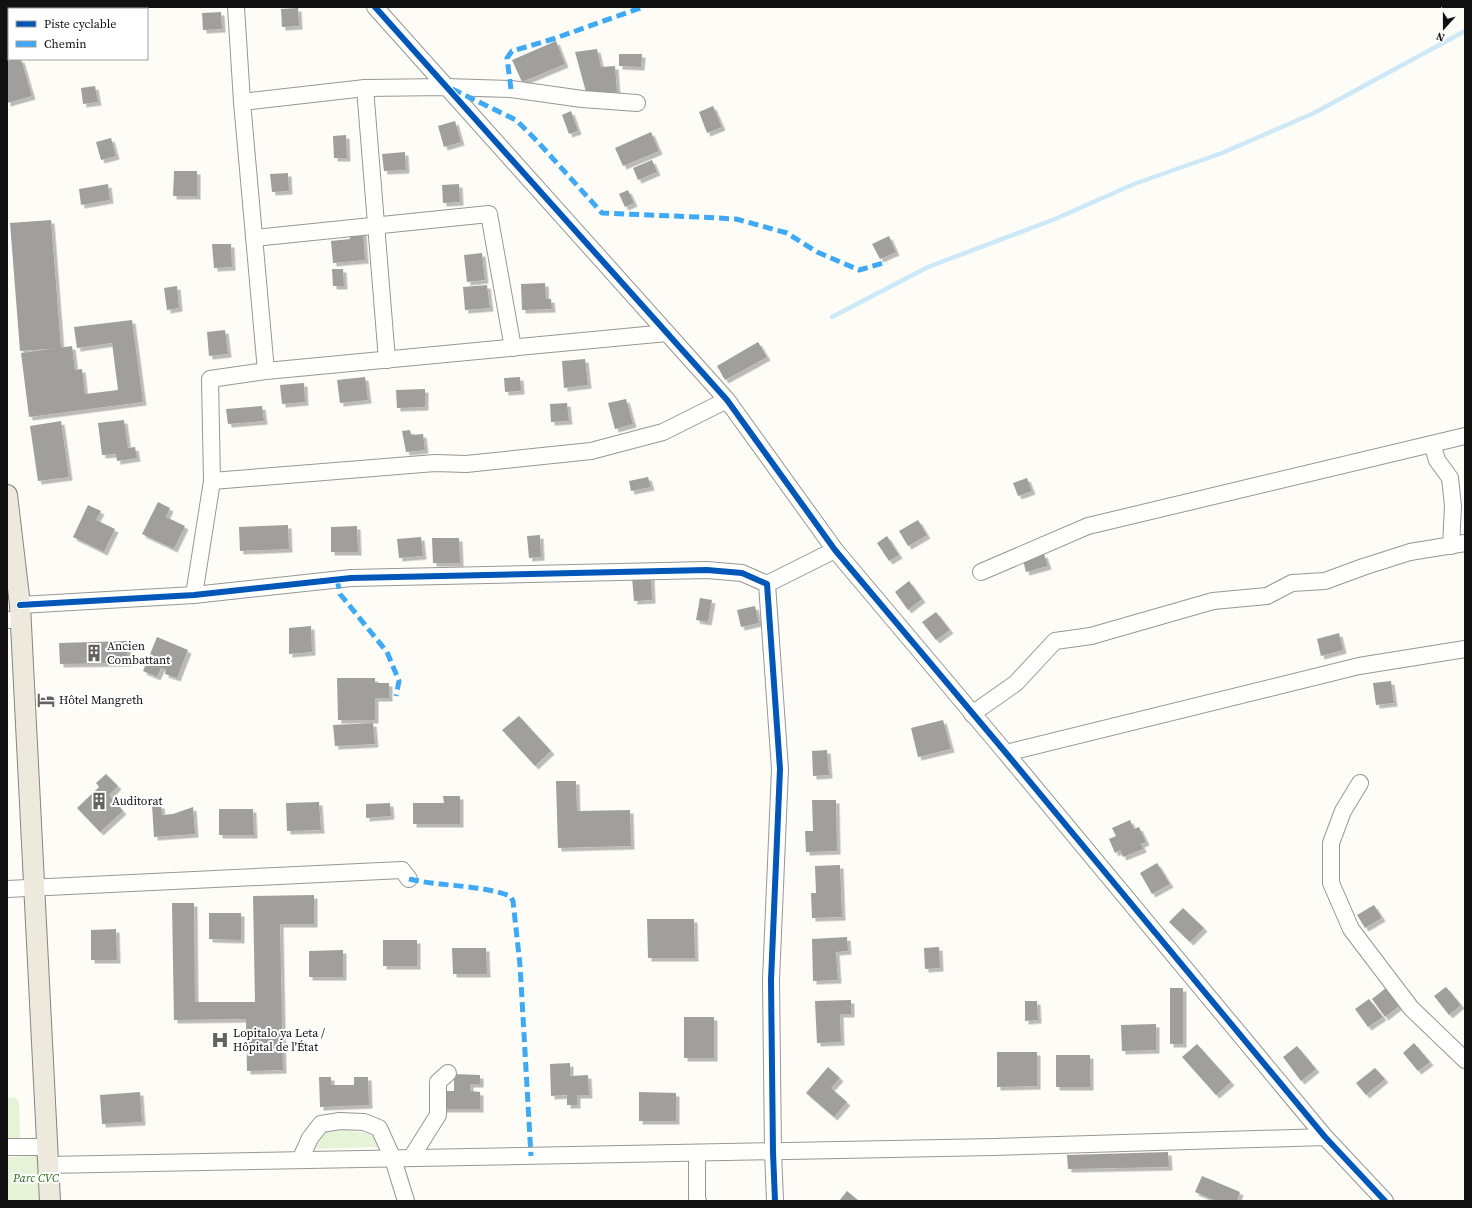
<svg xmlns="http://www.w3.org/2000/svg" width="1472" height="1208" viewBox="0 0 1472 1208" font-family="'Source Serif 4',serif">
	<style>
		.green { fill: #e7f3d7 }
		.lines { fill: none; stroke-linecap: round; stroke-linejoin: round }
		.stream { stroke: #cde8f7; stroke-width: 4.5 }
		.building { fill: #a19f9c; filter: url(#shadow) }
		.minor-casing { stroke: #979795; stroke-width: 18 }
		.major-casing { stroke: #858482; stroke-width: 22 }
		.minor { stroke: #fffffe; stroke-width: 16 }
		.major { stroke: #ede9dc; stroke-width: 20 }
		.quiet { stroke: #3fa9f5; stroke-width: 5; stroke-dasharray: 10 5; stroke-linecap: butt }
		.cycleway-casing { stroke: #fff; stroke-width: 8 }
		.cycleway { stroke: #0057b8; stroke-width: 6 }
		.labels { text-anchor: middle; stroke-width: 4; stroke-linejoin: round; paint-order: stroke }
		.poi-label { font-size: 12px; fill: #111; stroke: #fff; text-anchor: start }
		.park-label { font-size: 12px; font-style: italic; fill: #2f6b1f; stroke: #fff }
	</style>
	<defs>
		<filter id="shadow"><feDropShadow dx="3.5" dy="3.5" stdDeviation="0" flood-color="#0004"/></filter>
	</defs>
	<rect width="100%" height="100%" fill="#fdfcf7"/>
	<g class="green">
		<polygon points="15,1097 19,1102 20,1138 15,1140 7,1139 7,1098"/>
		<polygon points="332,1128 371,1134 381,1147 312,1149 324,1130"/>
		<polygon points="59,1155 60,1201 7,1201 7,1157"/>
	</g>
	<g class="lines">
		<polyline class="stream" points="832,317 928,267 1055,219 1134,184 1222,153 1314,113 1465,31"/>
	</g>
	<g class="building">
		<polygon points="298,8 299,26 282,27 281,9"/>
		<polygon points="221,12 222,29 203,30 202,13"/>
		<polygon points="556,41 565,64 522,82 512,60"/>
		<polygon points="597,49 601,67 615,66 617,92 586,92 575,52"/>
		<polygon points="619,54 642,54 641,67 619,66"/>
		<polygon points="15,59 21,59 32,96 7,103 7,61"/>
		<polygon points="95,86 98,102 83,104 81,88"/>
		<polygon points="713,106 722,127 707,133 699,112"/>
		<polygon points="571,111 578,131 569,134 562,115"/>
		<polygon points="455,121 461,142 444,147 438,126"/>
		<polygon points="651,132 659,151 623,166 615,148"/>
		<polygon points="346,135 347,158 334,158 333,136"/>
		<polygon points="111,138 116,156 101,160 96,142"/>
		<polygon points="405,152 406,170 384,171 382,154"/>
		<polygon points="652,160 657,172 638,180 633,168"/>
		<polygon points="174,171 197,171 197,196 173,196"/>
		<polygon points="288,173 289,191 272,192 270,174"/>
		<polygon points="108,184 110,200 81,205 79,189"/>
		<polygon points="459,184 460,202 443,203 442,185"/>
		<polygon points="628,190 634,203 625,207 619,194"/>
		<polygon points="51,220 61,348 20,351 10,223"/>
		<polygon points="363,231 365,260 333,263 331,241 350,239 350,232"/>
		<polygon points="889,236 896,252 880,259 872,244"/>
		<polygon points="212,244 231,244 232,267 214,268"/>
		<polygon points="482,253 485,280 467,282 464,255"/>
		<polygon points="332,269 343,269 344,286 333,286"/>
		<polygon points="545,283 546,299 551,299 552,309 522,310 521,284"/>
		<polygon points="487,285 490,308 465,310 463,287"/>
		<polygon points="177,286 179,308 167,310 164,288"/>
		<polygon points="132,320 143,402 29,417 21,353 72,346 75,370 82,369 85,394 118,390 112,343 77,348 74,327"/>
		<polygon points="225,330 228,354 209,356 207,332"/>
		<polygon points="758,342 767,357 725,380 717,366"/>
		<polygon points="585,359 588,385 564,388 562,361"/>
		<polygon points="365,377 368,400 340,403 337,380"/>
		<polygon points="520,377 521,391 505,392 504,378"/>
		<polygon points="304,383 305,402 282,404 280,385"/>
		<polygon points="425,389 425,407 397,408 396,390"/>
		<polygon points="626,399 633,424 615,429 608,403"/>
		<polygon points="567,403 569,421 551,422 550,404"/>
		<polygon points="262,406 264,421 228,424 226,409"/>
		<polygon points="124,420 128,448 135,447 137,458 117,461 116,454 102,455 98,423"/>
		<polygon points="61,421 69,477 38,481 30,426"/>
		<polygon points="410,430 411,435 423,434 425,450 406,452 402,431"/>
		<polygon points="648,477 651,487 631,491 629,481"/>
		<polygon points="1027,478 1032,491 1018,496 1013,483"/>
		<polygon points="158,502 170,508 166,517 185,526 174,549 142,534"/>
		<polygon points="88,505 101,511 96,520 115,529 104,552 73,537"/>
		<polygon points="918,520 927,535 908,546 899,531"/>
		<polygon points="288,525 289,549 240,551 239,527"/>
		<polygon points="357,526 358,552 331,552 331,527"/>
		<polygon points="540,535 541,557 529,558 527,536"/>
		<polygon points="887,536 899,555 889,561 877,543"/>
		<polygon points="421,537 423,556 399,558 397,539"/>
		<polygon points="432,538 459,538 460,563 433,563"/>
		<polygon points="1044,554 1048,566 1026,572 1023,560"/>
		<polygon points="651,576 652,600 634,601 632,577"/>
		<polygon points="909,581 922,599 908,610 895,592"/>
		<polygon points="700,598 712,600 708,622 696,620"/>
		<polygon points="755,606 759,623 741,627 737,610"/>
		<polygon points="936,612 950,630 936,640 922,622"/>
		<polygon points="311,626 312,652 289,654 289,628"/>
		<polygon points="1339,633 1343,650 1321,656 1317,639"/>
		<polygon points="157,637 188,650 177,678 165,674 166,670 161,668 157,677 143,671"/>
		<polygon points="127,641 128,663 60,664 59,643"/>
		<polygon points="337,678 375,678 375,683 389,683 389,698 375,698 375,720 338,720"/>
		<polygon points="1391,681 1394,703 1376,705 1373,683"/>
		<polygon points="519,716 551,751 535,766 502,730"/>
		<polygon points="943,720 951,749 918,757 911,728"/>
		<polygon points="373,723 375,744 335,746 333,725"/>
		<polygon points="827,750 829,775 813,776 812,751"/>
		<polygon points="106,774 118,786 109,795 123,811 100,832 77,808 99,787 96,783"/>
		<polygon points="556,781 576,781 577,811 630,810 631,846 558,848"/>
		<polygon points="443,796 460,796 460,824 413,824 413,803 444,803"/>
		<polygon points="812,800 836,800 837,851 806,852 805,831 813,831"/>
		<polygon points="319,802 321,830 287,831 286,803"/>
		<polygon points="390,803 391,816 366,818 366,804"/>
		<polygon points="152,805 161,805 162,815 173,814 193,807 195,834 154,837"/>
		<polygon points="219,809 253,809 254,835 219,835"/>
		<polygon points="1130,820 1134,829 1139,827 1146,842 1141,844 1143,849 1123,857 1120,850 1115,853 1109,839 1116,836 1112,828"/>
		<polygon points="1157,863 1170,884 1152,894 1140,873"/>
		<polygon points="840,865 842,917 812,918 811,893 816,893 815,866"/>
		<polygon points="314,895 314,924 280,924 283,1070 247,1071 246,1019 174,1020 172,903 194,903 195,1002 255,1002 253,896"/>
		<polygon points="1374,905 1382,918 1365,928 1357,915"/>
		<polygon points="1183,908 1204,928 1190,942 1169,922"/>
		<polygon points="209,913 241,913 241,940 209,939"/>
		<polygon points="647,919 694,919 695,958 648,958"/>
		<polygon points="116,929 117,960 91,960 91,930"/>
		<polygon points="847,937 848,951 836,952 838,980 813,981 812,939"/>
		<rect x="383" y="940" width="34" height="26"/>
		<polygon points="939,947 940,968 925,969 924,948"/>
		<polygon points="452,948 486,948 487,974 453,974"/>
		<polygon points="343,950 343,977 309,977 309,951"/>
		<polygon points="1446,987 1461,1005 1449,1015 1434,996"/>
		<rect x="1170" y="988" width="13" height="56"/>
		<polygon points="1386,988 1399,1006 1385,1017 1372,999"/>
		<polygon points="1369,999 1383,1017 1368,1027 1355,1009"/>
		<polygon points="851,1000 851,1014 840,1014 841,1042 817,1043 815,1001"/>
		<polygon points="1025,1001 1037,1001 1038,1020 1025,1021"/>
		<rect x="684" y="1017" width="30" height="41"/>
		<polygon points="1156,1024 1156,1050 1122,1051 1121,1025"/>
		<polygon points="1414,1043 1430,1062 1418,1071 1403,1053"/>
		<polygon points="1197,1044 1231,1082 1216,1095 1182,1057"/>
		<polygon points="1297,1046 1316,1069 1301,1081 1283,1057"/>
		<polygon points="997,1052 1037,1052 1037,1086 997,1087"/>
		<rect x="1056" y="1055" width="34" height="32"/>
		<polygon points="570,1063 570,1076 588,1075 589,1095 577,1095 577,1105 567,1105 567,1095 551,1096 550,1064"/>
		<polygon points="828,1067 840,1078 831,1088 847,1102 834,1117 806,1093"/>
		<polygon points="1375,1068 1385,1079 1366,1095 1356,1083"/>
		<polygon points="454,1074 480,1075 480,1084 470,1084 470,1091 480,1092 480,1109 442,1109 442,1091 454,1091"/>
		<polygon points="319,1077 331,1077 331,1085 354,1085 354,1077 368,1077 369,1105 320,1107"/>
		<polygon points="140,1092 142,1122 102,1124 100,1095"/>
		<polygon points="639,1092 676,1093 676,1121 639,1121"/>
		<polygon points="1168,1152 1169,1167 1068,1169 1067,1155"/>
		<polygon points="1202,1176 1240,1192 1237,1201 1216,1201 1195,1192"/>
		<polygon points="847,1191 859,1201 839,1201"/>
	</g>
	<g class="lines">
		<g class="minor-casing">
			<g id="minor">
				<polyline points="236,7 242,102 266,371"/>
				<polyline points="375,7 727,400 835,550 1006,753 1325,1137 1385,1201"/>
				<polyline points="39,9 48,7"/>
				<polyline points="7,17 9,17"/>
				<polyline points="365,88 387,360"/>
				<polyline points="242,102 365,88 446,87 511,89 582,99 637,103"/>
				<polyline points="254,238 489,214 513,348"/>
				<polyline points="1432,444 1437,460 1450,478 1453,506 1451,546"/>
				<polyline points="212,481 435,463 466,464 591,451 663,432 727,400"/>
				<polyline points="981,572 1088,526 1465,436"/>
				<polyline points="767,584 835,550"/>
				<polyline points="194,595 212,481 210,379 266,371 667,333"/>
				<polyline points="20,605 194,595 351,578 707,570 742,573 767,584 780,769 771,980 773,1152 775,1201"/>
				<polyline points="7,620 20,620"/>
				<polyline points="972,714 1016,683 1055,641 1091,636 1213,601 1267,596 1292,583 1325,581 1363,567 1410,552 1465,543"/>
				<polyline points="1006,753 1359,666 1465,649"/>
				<polyline points="1360,783 1343,811 1331,843 1331,883 1351,929 1411,1008 1465,1060"/>
				<polyline points="7,889 402,870 409,879"/>
				<polyline points="7,1147 47,1147"/>
				<polyline points="697,1153 697,1198 698,1201"/>
				<polyline points="411,1158 438,1115 438,1082 448,1073"/>
				<polyline points="300,1160 310,1138 321,1124 340,1121 364,1122 379,1128 393,1159 406,1201"/>
				<polyline points="47,1165 994,1147 1325,1137"/>
			</g>
		</g>
		<g class="major-casing">
			<polyline id="major" points="7,495 20,605 50,1201"/>
		</g>
		<use href="#minor" class="minor"/>
		<use href="#major" class="major"/>
		<g class="quiet">
			<polyline points="452,89 516,120 538,142 602,213 698,217 736,219 787,233 817,252 859,270 887,262"/>
			<polyline points="511,89 507,58 512,51 553,39 643,7"/>
			<polyline points="337,579 340,594 387,652 399,681 396,696"/>
			<path d="M409,879c33,8 69,5 101,17l3,5 7,64 11,191"/>
		</g>
		<g class="cycleway-casing">
			<g id="cycleway">
				<polyline points="375,7 727,400 835,550 1006,753 1325,1137 1385,1201"/>
				<polyline points="20,605 194,595 351,578 707,570 742,573 767,584 780,769 771,980 773,1152 775,1201"/>
			</g>
		</g>
		<use href="#cycleway" class="cycleway"/>
	</g>
	<defs>
		<g id="building-bare" transform="scale(1.38)"><path d="M-4-6H4V6H1V3H-1V6H-4ZM-2.5-4.3h1.7v1.8h-1.7ZM.8-4.3h1.7v1.8H.8ZM-2.5-1h1.7V.8h-1.7ZM.8-1h1.7V.8H.8Z" fill="#646362" stroke="#fff" stroke-width="2.5" paint-order="stroke"/></g>
		<g id="hotel-bare" transform="scale(1.38)"><path d="M-6-4.5h1.5V1H6V5H4.5V3h-9V5H-6ZM-4 0a1.8 1.8 0 1 1 3.6 0ZM.5 0V-2.5h3Q6-2.5 6 0Z" fill="#646362" stroke="#fff" stroke-width="2.5" paint-order="stroke"/></g>
		<g id="hospital-bare" transform="scale(1.38)"><path d="M-5-5h3v3.5h4V-5h3V5h-3V1.5h-4V5h-3Z" fill="#646362" stroke="#fff" stroke-width="2.5" paint-order="stroke"/></g>
	</defs>
	<g fill-rule="evenodd">
		<use href="#building-bare" x="94" y="653"/>
		<use href="#hotel-bare" x="46" y="700"/>
		<use href="#building-bare" x="99" y="801"/>
		<use href="#hospital-bare" x="220" y="1040"/>
	</g>
	<g class="labels">
		<g class="poi-label">
			<text x="107" y="650">Ancien<tspan x="107" dy="14">Combattant</tspan></text>
			<text x="59" y="704">Hôtel Mangreth</text>
			<text x="112" y="805">Auditorat</text>
			<text x="233" y="1037">Lopitalo ya Leta /<tspan x="233" dy="14">Hôpital de l'État</tspan></text>
		</g>
		<g class="park-label">
			<text x="36" y="1182">Parc CVC</text>
		</g>
	</g>
	<rect width="1472" height="1208" fill="none" stroke="#111111" stroke-width="16"/>
	<rect x="8" y="8" width="140" height="52" fill="#ffffff" stroke="#a0a0a0"/>
	<rect x="16" y="21" width="20" height="6" fill="#0057b8" stroke="#a0a0a0"/>
	<text x="44" y="28" font-size="12" fill="#111111">Piste cyclable</text>
	<rect x="16" y="41" width="20" height="6" fill="#3fa9f5" stroke="#a0a0a0"/>
	<text x="44" y="48" font-size="12" fill="#111111">Chemin</text>
	<g transform="translate(1444 28) rotate(201)" stroke="#ffffff" stroke-width="3" paint-order="stroke">
	<path d="M0-3L7 15L0 10L-7 15Z" fill="#111111"/>
	<text y="-6" font-size="11" font-weight="bold" text-anchor="middle" fill="#111111">N</text>
	</g>
</svg>
